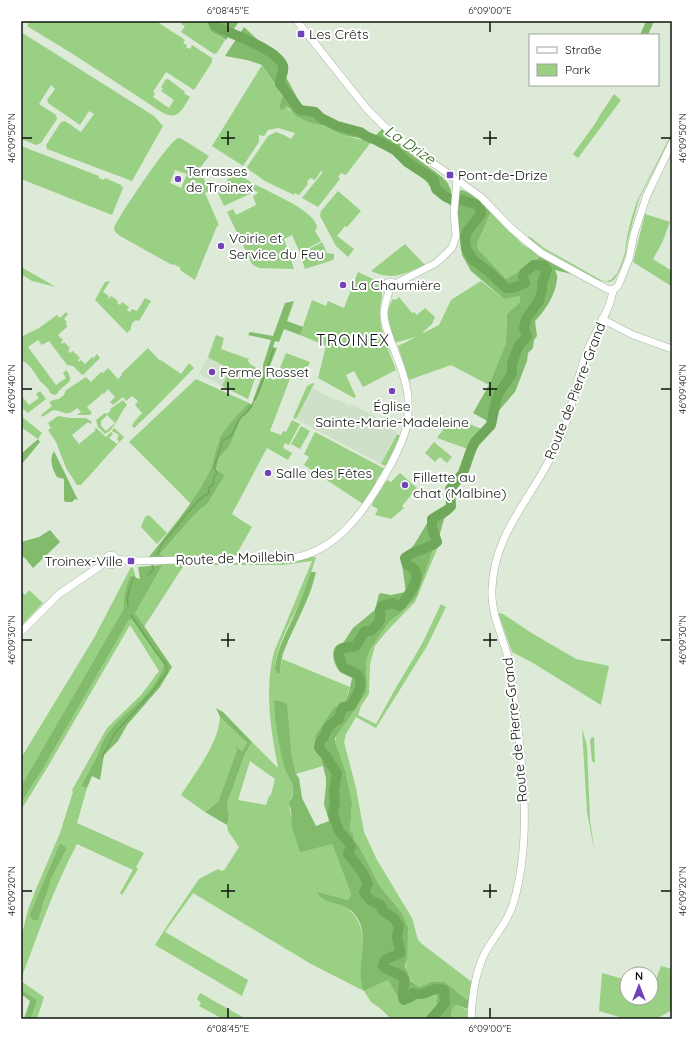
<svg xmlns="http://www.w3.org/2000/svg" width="693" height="1040" viewBox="0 0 693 1040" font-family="Quicksand,sans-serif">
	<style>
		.built { fill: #cee0c8 }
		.green { fill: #99d083; fill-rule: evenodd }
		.forest { fill: #82bb6c }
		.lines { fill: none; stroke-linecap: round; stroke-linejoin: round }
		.stream { stroke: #70a859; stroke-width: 1.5 }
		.river { stroke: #70a859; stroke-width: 10 }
		.tertiary-casing { stroke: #a8b4a3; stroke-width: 8 }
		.tertiary { stroke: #fff; stroke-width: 7 }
		.ticks { fill: none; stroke: #11150f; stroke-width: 1.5 }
		.poi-dot { fill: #7242b9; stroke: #fff; stroke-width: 1.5 }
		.labels { text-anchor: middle; stroke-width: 4; stroke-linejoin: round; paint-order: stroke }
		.poi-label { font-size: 14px; fill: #11150f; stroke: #fff; text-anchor: start }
		.street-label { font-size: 14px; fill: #11150f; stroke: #fff }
		.water-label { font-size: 15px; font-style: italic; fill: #2e6212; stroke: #fff }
		.quarter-label { font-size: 16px; letter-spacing: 1px; fill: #11150f; stroke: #fff }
		.neatline { fill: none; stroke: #11150f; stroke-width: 1.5 }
		.ticks-label { font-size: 10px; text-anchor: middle; fill: #11150f }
	</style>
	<rect width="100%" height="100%" fill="#ddead8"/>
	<g class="built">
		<polygon points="208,357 224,366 228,373 222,386 199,374"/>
		<polygon points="312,388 334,400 336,399 350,406 351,404 381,420 380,423 397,432 381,464 296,419"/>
	</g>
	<g class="green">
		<path d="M30,21h126l29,19 -2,3 4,2 -1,2 4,2 2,-4 20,13v4l-18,28 -28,-18 -13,20 2,2 -2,3 16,11 5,-8 -13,-9 2,-2 -2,-2 5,-8h2l16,12 1,3 5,3c-9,14 -12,25 -30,14l-84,-55 -49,-30z"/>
		<polygon points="183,21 207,21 210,31 225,40 217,53 214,54 181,32 185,26 181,24"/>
		<polygon points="21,32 154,116 163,126 132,181 47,149 46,145 61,122 65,121 81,132 94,114 89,111 80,125 48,103 47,100 55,89 51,85 39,104 56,115 57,119 41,143 36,145 21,139"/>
		<polygon points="262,65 283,97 279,107 287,106 289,110 313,124 327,126 342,135 371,142 346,175 341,173 338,177 340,179 318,207 302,198 323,172 321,171 315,180 310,178 307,182 308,184 299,195 295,193 294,195 265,181 248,169 247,167 268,136 276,132 284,135 291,139 295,133 278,128 268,130 264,136 259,135 259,142 243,166 212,146"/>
		<polygon points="614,94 621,100 578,158 573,154 595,124 600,115"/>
		<polygon points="672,133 672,135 639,199 627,243 626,254 619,272 614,280 609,282 597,280 543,249 528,238 529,236 544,248 601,280 606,281 611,280 618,272 625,253 626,242 631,220 637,201"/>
		<path d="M178,138l4,1 27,17 -12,16 2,5h4l6,12v2l-4,2 14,32 -2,1 -22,54 -15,-10 1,-2 -8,-4 -1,1 -52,-29 -5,-4 -1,-4c4,-11 55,-87 64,-90zM175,170l12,4 -6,14 -11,-5z"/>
		<polygon points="21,146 99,176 99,178 104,180 105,178 121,185 123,188 112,215 21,179"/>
		<path d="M234,171c6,4 12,8 18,12 14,8 65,28 65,45l-2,3 6,10 -21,12 -8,-18 -8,4 10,30 -35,-1 -4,-2 -3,-2 -25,-52 6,-3 3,6 20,-10 -3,-9 5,-3 -2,-2 -32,15 -6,-13z"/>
		<polygon points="338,191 361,211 347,227 345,226 337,236 354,249 348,257 336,246 320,216 321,211"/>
		<polygon points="491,212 522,244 541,256 525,268 506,279 478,249 477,244"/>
		<polygon points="645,214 670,222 662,243 653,259 672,271 671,286 633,262"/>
		<polygon points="322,242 327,253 334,254 334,257 333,260 305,269 300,254"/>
		<path d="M405,244l20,21c-21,9 -32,16 -54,6z"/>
		<polygon points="21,267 56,287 32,281 21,274"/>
		<path d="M358,272c7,4 20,7 23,15 3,10 -2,19 -1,28 0,18 10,38 16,55l-33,17 -9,-16 -8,4 10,22 -2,1 -36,-20 8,-32 -26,-11 12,-35 14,6 2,-5 16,7z"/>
		<polygon points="110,281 103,292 109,296 108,298 109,299 111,296 118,301 117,303 120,305 122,302 129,307 127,310 130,312 132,309 137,311 145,298 151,301 139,321 136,320 133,322 131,326 131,329 127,333 95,300 105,282"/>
		<path d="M481,281l23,18 16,-3v6l-13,12 -1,29 -17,42 -38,-20 -42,15 -11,-34 18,-9 -22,6c-5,-17 -11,-28 -1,-44l3,1 3,-3 13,16 2,-1 3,3 8,-7 10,9 -3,7 -11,10 18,-9 12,-25z"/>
		<path d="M66,312l2,2 -4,5 3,3 -1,1 1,4 -9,8 5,5 -2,3 1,1 2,-2 6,6 -2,3 2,2 3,-2 7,7 -2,2 1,2 2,-2 4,4 7,-7 2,1 3,-4 3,4 -17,17 -2,-1 -8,-8 -6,-1 -18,-24 -7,4 -4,-5 -10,7 28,38 10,-7 -3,-5 3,-3c11,14 -3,13 -9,24l-3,1 -4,-2c-1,-5 -6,-8 -10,-12 -5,-8 -10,-17 -19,-21v-23l18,-9 18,-13 3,3z"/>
		<polygon points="216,335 224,338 221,349 249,359 248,361 250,364 258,369 248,399 222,386 228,373 222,370 224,366 208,357"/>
		<path d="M148,348l12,13 1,-1 20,14 8,-11 5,5 -44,45 -16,15 -2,-2 2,-4 8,-9 -7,-8 3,-4 -6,-5 -6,5 -3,-4 -10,8 -3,-3 5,-5 -7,-8 -4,5 -2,-1 -1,2 -14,12 5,6 -3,2h-12l4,-3 -4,-4c-12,10 -11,3 -24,2l-11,7 -1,-2 11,-9 -3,-4 4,-2 6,-1 5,-4 2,-5 20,-13 5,5 10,-10 2,1 5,-5 10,11 4,-4 -1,-1z"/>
		<polygon points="286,353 310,362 302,380 291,376 270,431 281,435 283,431 286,432 292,420 300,424 289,445 285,443 283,448 292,453 288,460 267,448 232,514 252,527 236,555 164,557 160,554 195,514 208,503 225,475 216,470 219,458 230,445 241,418 246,415 256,401 266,377 275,380"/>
		<polygon points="196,379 249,403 228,426 218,442 211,471 191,504 129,442"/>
		<polygon points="313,383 314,384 296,419 293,418 307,386"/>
		<polygon points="40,391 46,399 28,413 21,407 21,395 29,405 39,398 36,394"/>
		<path d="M123,400l4,5c-8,9 -11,23 -22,29l-7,-7 -2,-7 9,-7 2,1 4,-4 -1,-1zM107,415l8,8 -9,8 -5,-5v-5z"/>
		<polygon points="21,416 42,433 38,439 21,427"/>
		<polygon points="58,416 70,418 86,418 92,422 90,424 88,422 72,435 79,444 96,430 94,429 96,428 106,437 111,432 113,434 109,438 117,444 119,441 117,439 119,435 112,431 114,428 124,437 81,485 77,485 66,468 56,442 48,430 51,428 48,423"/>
		<polygon points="452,417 484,430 477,437 468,449 437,438"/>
		<polygon points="301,426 310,431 300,449 291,444"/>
		<polygon points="315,432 385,469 381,476 379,476 376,481 377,482 363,504 304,465 309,457 304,454"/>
		<polygon points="397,434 400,436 386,466 381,464"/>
		<polygon points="434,442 452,457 447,463 440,457 435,462 425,453"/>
		<polygon points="400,473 417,488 402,506 404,508 391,519 375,515 378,509 372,506 373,502 387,480 391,482"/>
		<polygon points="149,515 167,533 157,544 141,527 145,517"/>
		<path d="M440,542l-25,60 -29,30 -11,14 -5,18 -1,30 -8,12 -3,9 18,9 18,-33 28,-47 19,-40 5,3 -19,39 -51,82 -20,-11 -10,17 -2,8 12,46 8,44 13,28 35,58 6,22 4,4 51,39 -3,19 -14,-11 -25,-9 -12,5c-10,-7 -15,-15 -12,-28l-5,-46 -23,-28 -20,-39 -5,-6 -1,-7 -3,-1 2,-29 -17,-61 2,-8 29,-41 1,-6 -1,-20 1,-9 3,-8 19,-28 14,-11 14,-15 17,-49z"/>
		<path d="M311,557h5c-4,13 -8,26 -13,38 -10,24 -27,48 -28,75l5,3 2,-14 68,28 -6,17 -29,32 8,30 -27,8 -5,-22 -5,19c6,10 11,21 2,32 4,12 4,24 8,35l36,6 19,50 -3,6 -32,-7c6,9 18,8 27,13 28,13 21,59 21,85l24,-11 14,25 33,-15c4,15 2,17 -7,29h-37l-10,-10 -10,-7 -7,-11 -53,-27 -118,-71 -28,39 83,48 -6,16 -87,-51 14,-22 30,-44 19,-10 4,2 3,-2 14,-22 -11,-16 -1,-6 2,-10 -2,-11 18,-50 7,-12 26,26c-7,-38 -14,-78 -4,-116l38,-91 -30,4h-98l-40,62 -9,-14 1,-4 26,-46 121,-1zM250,761l25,18 -4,16 -2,1 -3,9 -28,-5z"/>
		<path d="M131,567l2,1 3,10 -6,-1c-4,11 -7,20 -5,32l-104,177v-28l73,-120z"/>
		<polygon points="29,590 43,603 21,626 21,591 25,595"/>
		<polygon points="498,613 503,614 530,632 576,659 609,666 601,705 533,663 512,652"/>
		<path d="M132,618l33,47c-10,31 -41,46 -59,71 -5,5 -6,13 -9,20 -5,10 -11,20 -16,30l6,2 -10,35 67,30 -8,14 2,2 -16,26 -2,-2 13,-23 -56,-26c-23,43 -39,90 -56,135v-41l7,-28 8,-21 24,-56 13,-41 -1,-2 35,-62 34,-33 18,-24 -29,-46 -80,138 -29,47v-7l20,-31 88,-152zM60,843l7,5 -16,31 -5,12 -3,15 -13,10z"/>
		<path d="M220,717l27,26 -5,8 -6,-4 1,3 -19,52 -13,10 -24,-17c14,-22 38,-52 39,-78z"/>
		<polygon points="582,728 587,746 590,820 595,854 587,812"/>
		<polygon points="594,737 595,763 592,761 590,741 591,738"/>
		<polygon points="661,966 672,969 672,1010 656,1019 626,1019 599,1011 602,973 627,980 627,998 651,998 651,987 653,987"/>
		<polygon points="21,981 44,997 37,1019 31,1019 37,1000 21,989"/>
		<polygon points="200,993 246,1019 223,1019 199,1006 201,1003 197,999"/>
		<path d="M457,1005l12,6 -1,8h-16c-1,-7 -1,-11 5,-14z"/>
	</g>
	<g class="forest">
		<polygon points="207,21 236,21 238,23 226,40 210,31"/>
		<polygon points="646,21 654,21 648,35 640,35"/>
		<polygon points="244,27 258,40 277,51 283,58 285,65 286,77 301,105 303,107 315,109 337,124 344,127 350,127 368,132 375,136 382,129 414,156 442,177 447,182 451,190 451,206 431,188 426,181 394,155 379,145 364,139 342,135 327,126 313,124 296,116 287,106 282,110 279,107 283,96 262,65 247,60 225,56"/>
		<path d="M461,190c12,2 21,14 30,22l-14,32 1,5 28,30 19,-11 16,-12 30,18 -16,-4c1,3 3,6 2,9 -1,15 -12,32 -22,42l2,15 -3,4 -1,8 -5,5 -1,8 -12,31 -26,30 -16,-9 16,-28 17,-42 1,-29 13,-12v-6l-16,3 -33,-28 -9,-16 -5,-40 1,-22z"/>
		<polygon points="294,301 287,321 303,327 300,335 284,329 279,342 275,341 273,347 277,348 256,401 253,400 263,373 263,365 271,340 248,335 250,332 273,336 285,303"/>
		<path d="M249,403l4,3 -7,9 -5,3 -11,27 -11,13 -3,12 9,5 -17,28 -13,11 -35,40 4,3h-15c21,-27 43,-52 59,-82 6,-9 6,-21 10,-32 5,-15 20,-28 31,-40z"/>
		<polygon points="38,439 40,442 21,465 21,454"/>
		<path d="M54,451l24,49 -3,-1 -3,3h-7l-1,-2v-21l-7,-2c-5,-9 -8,-17 -3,-26z"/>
		<path d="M450,503l4,3 1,3 -11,10 -5,18 1,5 -6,5 -17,49 -14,15 -14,11 -19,28 -3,8 -1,9 1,20 -1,6 -31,45v4l10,29 7,32 -2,29 3,1 1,7 5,6 20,39 23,28 6,15 -1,31 -2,7 6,15 8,6 12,-5h13l26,20 -3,7 -10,-4c-6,3 -6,7 -5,14h-24c9,-12 11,-14 7,-29l-33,15 -14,-25 -24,11c-10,-23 7,-48 -6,-72 -11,-20 -34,-12 -42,-27l32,8 3,-6 -19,-50 -32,8 -8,-25 -1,-17 -3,-7c3,-3 5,-7 5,-11 1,-9 -5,-15 -8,-23 -6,-23 -10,-45 -11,-68h6l7,3 4,48 5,22 3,4 3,20 14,28 13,-5 -5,-17 2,-18v-8l-11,-42 19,-28 10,-4 5,-12 3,-14c-4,-2 -9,-4 -12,-6 -7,-8 -12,-27 3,-29l10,-15 22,-18 4,-16 2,-1 10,2 15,-3 -4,-28 1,-8 11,-11 18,-30z"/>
		<polygon points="50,530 60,542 33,568 25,558 21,556 21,542 39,537"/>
		<path d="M162,565l-27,48 37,54 -12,20 -33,38 -9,16 -14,14 -4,25 -8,-4 -5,12 -6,-2c5,-10 11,-20 16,-30 3,-7 4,-14 9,-20 17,-25 49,-40 58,-71l-32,-46 -3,1 -88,152 -20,31v-17l103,-177c-1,-12 2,-21 6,-33l10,3 -2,-12z"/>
		<path d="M311,572h5c-6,28 -22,53 -32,79 -3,7 -3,15 -4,22h-2l-3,-3c1,-19 10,-35 18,-52 7,-15 13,-31 18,-46z"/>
		<polygon points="216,708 223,712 252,742 245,754 227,804 229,815 227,825 205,812 218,802 237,750 235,746 242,751 247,743 220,717"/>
		<polygon points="60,843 67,848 51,879 38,920 33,920 30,916 31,912"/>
		<polygon points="21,989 37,1000 31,1019 24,1019 30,1001 21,994"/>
	</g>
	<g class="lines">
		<g class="stream">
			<polyline points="290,100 292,98"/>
			<path d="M157,555l5,-11 29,-35 10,-11 8,-5v-6l4,-2 1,-8 3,-4 -3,-6 9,-27c13,-3 11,-15 18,-23 1,-2 4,-2 5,-4 12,-12 22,-47 27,-63"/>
			<polyline points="148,575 154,569 152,565"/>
			<path d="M128,606c-2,-11 2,-20 6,-29"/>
			<polyline points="102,757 115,733 153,691 167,672 166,664 156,652 131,615"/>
		</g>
		<path class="river" d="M215,21l-1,3 3,3c15,7 61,23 66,39 2,8 -4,11 -3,18l20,26 15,2 6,6 16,8 23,6 6,4 12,5 17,9 12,12 23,15 4,3 2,9 10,8 5,2 11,1 15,5 3,3 1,6 -14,18 -2,4 1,12 7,12 15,11 18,17h7l12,-5 -2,-6 1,-4 10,-8 10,1 3,4 -5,13v7l-3,11 -13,18 -2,9 3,9 -8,8 -7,18v11l-13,19 -3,8 -5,24 -16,17 -4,8 -8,23 -13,16 1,17 -4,4 -15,9v9l5,14c-9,7 -23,8 -32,16l2,7c2,1 4,2 6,3 11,9 -6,28 -11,36l-3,2 -6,-3 -11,3 -2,4v11l-9,10h-6l-9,15 -13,2 -3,2 -1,6 4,11c4,3 10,4 14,7 9,8 -2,24 -6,32l-8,1 -2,4 -2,8c-16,8 -9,12 -19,23l-1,6 9,10 1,4 8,11 -3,17 1,13 -2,11 6,17 10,12 2,4 -3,7c8,10 16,18 20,30l-4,8c3,7 10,11 17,13l2,6 11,7 5,8 -2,11 3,14v2l-15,7 -2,6c5,7 20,5 21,15 0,6 -1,11 -1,17l1,2 7,-3 2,-4c2,1 5,1 7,1 9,0 12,-8 24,-4l1,13 -14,16"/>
		<g class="tertiary-casing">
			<g id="tertiary">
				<polyline points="297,21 367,109 384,126 405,143 481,197 512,229 530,244 541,253 607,289 613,290"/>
				<polyline points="395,284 436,263 452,248 456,236 454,213 457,180"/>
				<polyline points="613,290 618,286 629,259 634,234 647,195 672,143"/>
				<polyline points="389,291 386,288 387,283 391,282 395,284"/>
				<polyline points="602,319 633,335 672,349"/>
				<circle cx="111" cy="560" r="5"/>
				<path d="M116,559l17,2 160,-3c43,-7 70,-45 90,-80 9,-15 18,-32 23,-49 3,-10 2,-23 2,-33 -2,-20 -12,-40 -18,-58 -3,-8 -6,-16 -6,-24 0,-8 3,-16 5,-23"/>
				<polyline points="21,632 59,594 106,562"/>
				<path d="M471,1019c1,-23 4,-48 15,-68 10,-17 23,-31 28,-50 21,-73 5,-156 -3,-230 -4,-28 -21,-54 -19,-82 2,-57 41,-92 63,-140 15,-29 20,-64 31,-95 8,-21 24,-42 27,-64"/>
			</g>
		</g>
		<use href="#tertiary" class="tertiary"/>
	</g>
	<path class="ticks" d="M228,22v10M490,22v10M228,131v14M490,131v14M22,138h10M221,138h14M483,138h14M661,138h10M228,382v14M490,382v14M22,389h10M221,389h14M483,389h14M661,389h10M228,633v14M490,633v14M22,640h10M221,640h14M483,640h14M661,640h10M228,884v14M490,884v14M22,891h10M221,891h14M483,891h14M661,891h10M228,1008v10M490,1008v10"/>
	<g class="poi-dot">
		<rect x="297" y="30" width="8" height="8" rx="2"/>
		<rect x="446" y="171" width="8" height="8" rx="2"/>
		<circle cx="178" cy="179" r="4"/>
		<circle cx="221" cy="246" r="4"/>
		<circle cx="343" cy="285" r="4"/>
		<circle cx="212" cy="372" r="4"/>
		<circle cx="392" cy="391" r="4"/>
		<circle cx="268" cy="473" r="4"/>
		<circle cx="405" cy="485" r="4"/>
		<rect x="127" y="557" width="8" height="8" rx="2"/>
	</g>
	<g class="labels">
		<g class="poi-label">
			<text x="309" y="39">Les Crêts</text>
			<text x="186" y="176">Terrasses<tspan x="186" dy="16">de Troinex</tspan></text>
			<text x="458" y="180">Pont-de-Drize</text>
			<text x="229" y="243">Voirie et<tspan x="229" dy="16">Service du Feu</tspan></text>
			<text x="351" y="290">La Chaumière</text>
			<text x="220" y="377">Ferme Rosset</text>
			<text x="392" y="411" text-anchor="middle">Église<tspan x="392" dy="16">Sainte-Marie-Madeleine</tspan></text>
			<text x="276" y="478">Salle des Fêtes</text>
			<text x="413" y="482">Fillette au<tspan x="413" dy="16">chat (Malbine)</tspan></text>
			<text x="123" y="566" text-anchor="end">Troinex-Ville</text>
		</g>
		<g class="street-label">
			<text transform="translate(575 391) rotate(-69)" y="5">Route de Pierre-Grand</text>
			<text transform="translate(235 558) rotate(-2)" y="5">Route de Moillebin</text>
			<text transform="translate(515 730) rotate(-96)" y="5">Route de Pierre-Grand</text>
		</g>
		<g class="water-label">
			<text transform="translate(410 145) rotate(34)" y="5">La Drize</text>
		</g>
		<g class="quarter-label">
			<text x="353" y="346">TROINEX</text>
		</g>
	</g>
	<rect width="693" height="1040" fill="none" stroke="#ffffff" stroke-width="44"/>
	<rect x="529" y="34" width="130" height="52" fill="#ffffff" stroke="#a0a19f"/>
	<rect x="537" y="47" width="20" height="6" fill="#ffffff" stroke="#a0a19f"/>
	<text x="565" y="54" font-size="12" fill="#11150f">Straße</text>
	<rect x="537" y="64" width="20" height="12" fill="#99d083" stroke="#a0a19f"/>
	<text x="565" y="74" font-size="12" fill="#11150f">Park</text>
	<g transform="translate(639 986)"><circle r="19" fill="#ffffff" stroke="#a0a19f"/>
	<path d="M0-3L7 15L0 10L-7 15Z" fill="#7242b9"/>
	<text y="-6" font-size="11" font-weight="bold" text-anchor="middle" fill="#11150f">N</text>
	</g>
	<rect x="22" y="22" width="649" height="996" class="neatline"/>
	<g class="ticks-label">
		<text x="228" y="14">6°08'45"E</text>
		<text x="490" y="14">6°09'00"E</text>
		<text transform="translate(11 138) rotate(-90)" y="4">46°09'50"N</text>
		<text transform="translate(682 138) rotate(-90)" y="4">46°09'50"N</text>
		<text transform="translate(11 389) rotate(-90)" y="4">46°09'40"N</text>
		<text transform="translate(682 389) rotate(-90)" y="4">46°09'40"N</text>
		<text transform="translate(11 640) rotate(-90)" y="4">46°09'30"N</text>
		<text transform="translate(682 640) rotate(-90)" y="4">46°09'30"N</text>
		<text transform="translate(11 891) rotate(-90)" y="4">46°09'20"N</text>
		<text transform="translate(682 891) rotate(-90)" y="4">46°09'20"N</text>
		<text x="228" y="1032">6°08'45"E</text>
		<text x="490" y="1032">6°09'00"E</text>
	</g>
</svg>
